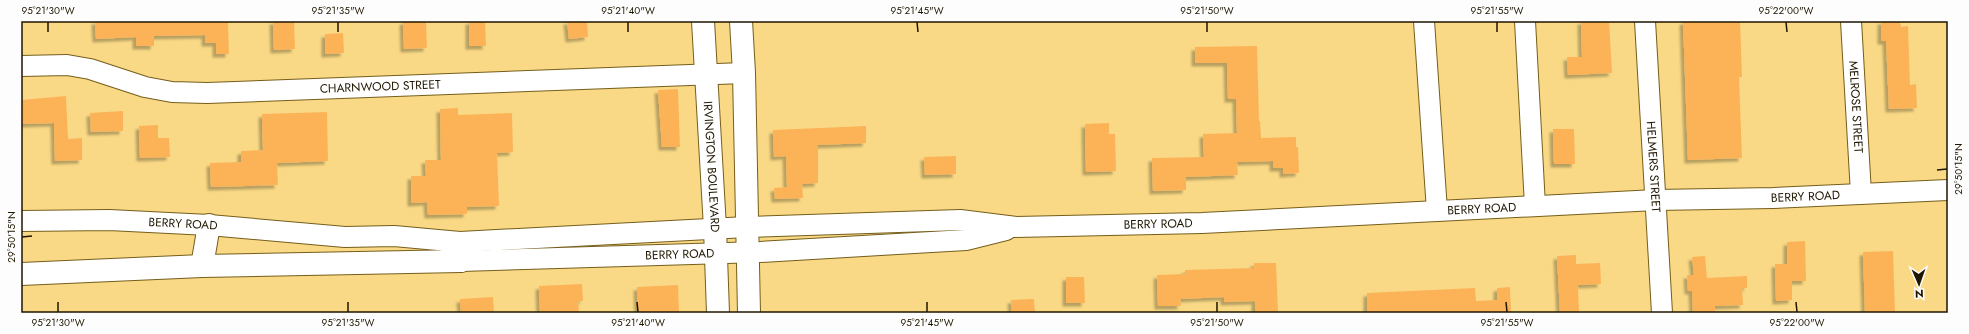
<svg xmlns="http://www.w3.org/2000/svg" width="1969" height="334" viewBox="0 0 1969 334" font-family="Jost,sans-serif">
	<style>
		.building { fill: #fcb359; filter: url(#shadow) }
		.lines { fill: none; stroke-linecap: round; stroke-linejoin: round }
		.minor-casing { stroke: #755e1c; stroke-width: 22 }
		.major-casing { stroke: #755e1c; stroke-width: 24 }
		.minor { stroke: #fff; stroke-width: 20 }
		.major { stroke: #fff; stroke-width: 22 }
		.ticks { fill: none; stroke: #1f1600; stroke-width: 1.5 }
		.labels { text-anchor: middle; stroke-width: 3; stroke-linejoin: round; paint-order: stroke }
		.street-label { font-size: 12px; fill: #1f1600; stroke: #fdfdfd }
		.neatline { fill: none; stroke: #1f1600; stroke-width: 1.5 }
		.ticks-label { font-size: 10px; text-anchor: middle; fill: #1f1600 }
	</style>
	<defs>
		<filter id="shadow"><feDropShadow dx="-3.5" dy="3.5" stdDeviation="1" flood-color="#0004"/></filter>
	</defs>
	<rect width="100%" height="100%" fill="#f9d985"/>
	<g class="building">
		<polygon points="95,21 228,21 229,54 216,54 216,43 205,43 205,35 154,36 154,46 136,46 136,37 96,39"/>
		<polygon points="273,21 294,21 295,49 274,50"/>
		<polygon points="403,21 426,21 427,48 404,49"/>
		<polygon points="469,21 485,21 486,46 469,46"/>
		<polygon points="567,21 587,21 588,37 569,39"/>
		<polygon points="1581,21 1609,21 1612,73 1568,75 1567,57 1582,57"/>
		<polygon points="1683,21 1740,21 1742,77 1739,77 1742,158 1688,160"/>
		<polygon points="1881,21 1900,21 1901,27 1908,26 1910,85 1916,84 1917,108 1889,109 1886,41 1881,41"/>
		<polygon points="343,33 344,53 325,54 325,34"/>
		<polygon points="1257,46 1259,121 1260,121 1261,138 1296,137 1296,147 1298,147 1299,173 1283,174 1283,168 1273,168 1273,161 1237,162 1238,175 1186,177 1186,190 1153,191 1152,158 1204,157 1203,134 1237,133 1236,99 1228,99 1227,63 1195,63 1195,47"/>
		<polygon points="678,89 680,147 662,147 658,90"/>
		<polygon points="66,96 68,139 82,138 82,160 55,161 54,123 21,124 21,100"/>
		<polygon points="458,108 458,115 512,113 513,152 497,153 499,206 467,207 467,214 428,215 427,202 411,203 411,176 426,176 425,160 441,160 440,109"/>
		<polygon points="123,111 123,131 91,132 90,113"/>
		<polygon points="327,112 328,161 277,163 278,185 211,187 210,163 241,162 241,151 263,150 262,114"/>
		<polygon points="1109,123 1109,134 1115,134 1116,171 1086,172 1085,124"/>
		<polygon points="158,125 158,138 169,138 170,157 140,158 139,126"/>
		<polygon points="866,126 866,143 818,145 818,183 802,184 803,198 775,199 774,188 787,187 786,156 774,157 773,130"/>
		<polygon points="1553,129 1574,129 1575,164 1554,164"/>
		<polygon points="956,156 956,174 925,175 924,157"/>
		<polygon points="1805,241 1806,281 1792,281 1792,300 1776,301 1775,264 1787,264 1787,242"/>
		<polygon points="1893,251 1895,313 1865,313 1863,252"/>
		<polygon points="1576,255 1576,264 1600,263 1601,284 1578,285 1579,313 1560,313 1557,256"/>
		<polygon points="1705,256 1707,278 1747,276 1747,288 1742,288 1743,305 1715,306 1715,313 1693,313 1692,291 1688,291 1687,275 1694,275 1692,257"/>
		<polygon points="1254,263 1276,263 1278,313 1255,313 1255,301 1224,302 1224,297 1180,299 1181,306 1158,306 1157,275 1185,274 1185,270 1254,268"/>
		<polygon points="1066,277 1084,277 1085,303 1066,303"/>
		<polygon points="582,284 583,301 578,301 579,313 540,313 539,286"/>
		<polygon points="678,285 679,313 638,313 637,287"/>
		<polygon points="1510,287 1511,313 1367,313 1367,293 1475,288 1476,301 1497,300 1497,288"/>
		<polygon points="493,297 494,313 461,313 460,299"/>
		<polygon points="1034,299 1035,313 1012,313 1011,300"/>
	</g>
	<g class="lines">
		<g class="minor-casing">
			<g id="minor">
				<polyline points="1424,21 1437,211"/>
				<polyline points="1525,21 1535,206"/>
				<path id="s1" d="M1645,21l17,292"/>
				<path id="s2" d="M1851,21l10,173"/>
				<path id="s3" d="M21,66l46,-1 23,4 55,18 27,5 35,1 537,-20"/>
				<path id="s4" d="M21,221l88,-1 100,5 136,12 49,-1 66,6 287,-15 213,-7 56,7 186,-4 454,-23 117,-2 175,-8"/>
				<path id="s5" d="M446,259l15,2 299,-9 206,-12 40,-10"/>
			</g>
		</g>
		<g class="major-casing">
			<g id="major">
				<path id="s6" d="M703,21l12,207 3,85"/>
				<polyline points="741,21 744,73 749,313"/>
				<polyline points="202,266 209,225"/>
				<polyline points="21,274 202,266 461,261"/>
			</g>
		</g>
		<use href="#minor" class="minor"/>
		<use href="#major" class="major"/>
	</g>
	<path class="ticks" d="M48,22v10M338,22v10M628,22v10M917,22l1,10M1207,22v10M1497,22v10M1786,22l1,10M1937,170l10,-1M22,237l10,-1M58,302v10M348,302v10M637,302l1,10M927,302v10M1217,302v10M1506,302l1,10M1796,302l1,10"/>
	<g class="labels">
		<g class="street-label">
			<text dy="4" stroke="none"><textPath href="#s3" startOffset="363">CHARNWOOD STREET</textPath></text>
			<text dy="4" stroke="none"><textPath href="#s2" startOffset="86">MELROSE STREET</textPath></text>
			<text dy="4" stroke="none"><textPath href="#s6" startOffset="146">IRVINGTON BOULEVARD</textPath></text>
			<text dy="4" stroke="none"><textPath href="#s1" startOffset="146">HELMERS STREET</textPath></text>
			<text dy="4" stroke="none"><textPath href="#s4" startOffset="1787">BERRY ROAD</textPath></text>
			<text dy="4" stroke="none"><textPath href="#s4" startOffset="1463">BERRY ROAD</textPath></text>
			<text dy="4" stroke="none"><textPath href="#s4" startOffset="162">BERRY ROAD</textPath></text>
			<text dy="4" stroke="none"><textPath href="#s4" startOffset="1139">BERRY ROAD</textPath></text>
			<text dy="4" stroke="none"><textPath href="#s5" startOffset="234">BERRY ROAD</textPath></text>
		</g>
	</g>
	<rect width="1969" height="334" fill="none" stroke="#fdfdfd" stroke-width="44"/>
	<g transform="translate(1919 284) rotate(178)" stroke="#fdfdfd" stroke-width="3" paint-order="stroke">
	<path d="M0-3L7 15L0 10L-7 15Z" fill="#1f1600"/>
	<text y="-6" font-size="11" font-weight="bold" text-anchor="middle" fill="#1f1600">N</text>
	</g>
	<rect x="22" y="22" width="1925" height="290" class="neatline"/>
	<g class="ticks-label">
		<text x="48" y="14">95°21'30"W</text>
		<text x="338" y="14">95°21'35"W</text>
		<text x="628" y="14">95°21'40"W</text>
		<text x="917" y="14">95°21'45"W</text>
		<text x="1207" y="14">95°21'50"W</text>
		<text x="1497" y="14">95°21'55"W</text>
		<text x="1786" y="14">95°22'00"W</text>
		<text transform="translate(1958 169) rotate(-90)" y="4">29°50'15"N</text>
		<text transform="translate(11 237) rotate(-90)" y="4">29°50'15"N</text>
		<text x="58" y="326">95°21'30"W</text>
		<text x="348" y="326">95°21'35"W</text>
		<text x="638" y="326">95°21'40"W</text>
		<text x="927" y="326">95°21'45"W</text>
		<text x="1217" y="326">95°21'50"W</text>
		<text x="1507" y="326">95°21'55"W</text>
		<text x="1797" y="326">95°22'00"W</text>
	</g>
</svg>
